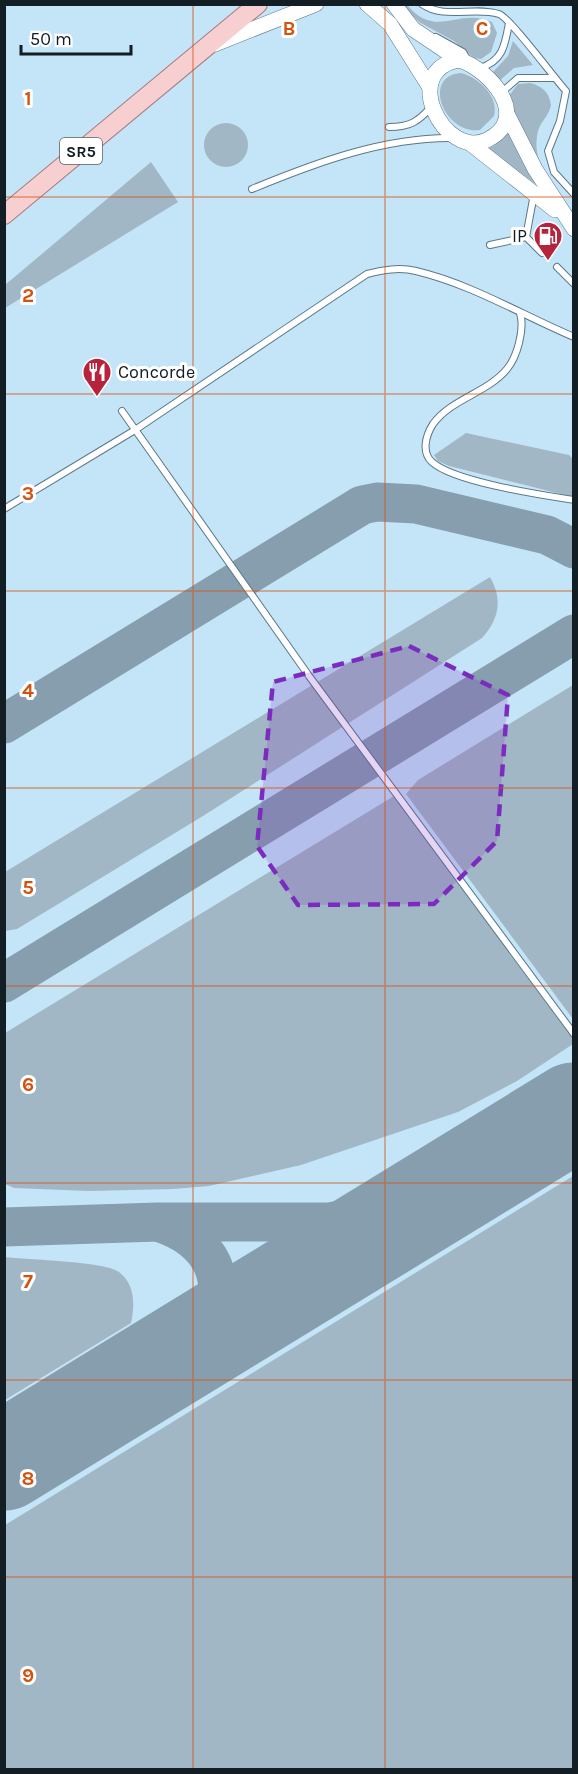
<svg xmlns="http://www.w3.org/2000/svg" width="578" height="1774" viewBox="0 0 578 1774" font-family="Karla,sans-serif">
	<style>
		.green { fill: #a1b7c5 }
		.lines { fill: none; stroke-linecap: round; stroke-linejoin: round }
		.taxiway { stroke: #869eae; stroke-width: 39 }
		.runway { stroke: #869eae; stroke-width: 99 }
		.service-casing { stroke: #5b7889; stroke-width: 8 }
		.tertiary-casing { stroke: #5b7889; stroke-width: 16 }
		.primary-casing { stroke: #a57c7f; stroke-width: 20 }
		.service { stroke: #fff; stroke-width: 6 }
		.tertiary { stroke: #fff; stroke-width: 15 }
		.primary { stroke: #f8cfd0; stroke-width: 18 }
		.marked { fill: #7b2cbf; fill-opacity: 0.2; stroke: #7b2cbf; stroke-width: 4.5; stroke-dasharray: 12 8; stroke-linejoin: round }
		.grid { fill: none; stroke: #d3530e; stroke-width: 1.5; stroke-opacity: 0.55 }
		.labels { text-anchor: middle; stroke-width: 6; stroke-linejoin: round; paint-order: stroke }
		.shield { fill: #fff; stroke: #596166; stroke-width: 1.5 }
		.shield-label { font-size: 16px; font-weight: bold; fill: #121d24 }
		.poi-label { font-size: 18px; fill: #121d24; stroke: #fff; text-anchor: end }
		.grid-label { font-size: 20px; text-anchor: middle; font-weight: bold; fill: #d3530e; stroke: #fff; stroke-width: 6; stroke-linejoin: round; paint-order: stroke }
	</style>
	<rect width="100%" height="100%" fill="#c4e4f8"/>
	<g class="green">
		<path d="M401,5h6c30,35 51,2 85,17l5,11 -6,19 -10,7 -7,-1 -20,-17 -35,-19z"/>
		<polygon points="513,41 533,65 514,68 498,82 492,73 508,56"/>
		<path d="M461,73c18,5 38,23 33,43l-14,14c-36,5 -59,-54 -19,-57z"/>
		<path d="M530,83c12,3 19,9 21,22 -2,11 -10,16 -13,26 -8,33 16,58 35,81v4l-42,-58 -23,-61 10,-13z"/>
		<circle cx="226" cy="145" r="22"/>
		<polygon points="509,131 541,188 488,149 495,145"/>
		<polygon points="151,162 178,202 5,308 5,285"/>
		<polygon points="466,433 569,455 573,459 573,497 449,466 438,461 434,455"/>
		<path d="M490,577c13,23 9,42 -8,61l-279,178 -186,113 -12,2v-59z"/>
		<polygon points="573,685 573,1019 406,794 418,780"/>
		<polygon points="394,796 573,1039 573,1044 517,1081 458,1112 301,1165 209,1186 173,1189 89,1191 14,1188 5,1184 5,1033"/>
		<polygon points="573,1176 573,1769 5,1769 5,1525"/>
		<path d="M5,1257c22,3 99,4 114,15 16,12 16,33 12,51l-126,77z"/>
	</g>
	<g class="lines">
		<g class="taxiway">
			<polyline points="4,724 362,505 377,502 416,504 547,535 574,549"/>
			<polyline points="4,983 574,634"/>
			<path d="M161,1223c58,20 74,70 37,120"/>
			<polyline points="4,1227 158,1222 330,1222 405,1208 446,1191"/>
		</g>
		<polyline class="runway" points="4,1461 574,1112"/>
		<g class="service-casing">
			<g id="service">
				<path d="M422,4c22,16 53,2 77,10 10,3 56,65 67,77l-6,30 -12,30 6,21 20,22"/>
				<polyline points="436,37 463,52 469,63"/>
				<path d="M480,68c23,-7 25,-23 29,-45"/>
				<polyline points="502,92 518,78 554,78"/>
				<path d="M389,127c21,0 29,-5 43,-21"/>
				<path d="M252,189c63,-26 132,-52 201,-51"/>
				<polyline points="534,194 526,237 542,253"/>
				<polyline points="490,245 526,237"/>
				<polyline points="557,267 574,284"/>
				<path d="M520,313c5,16 -3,44 -13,56 -20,24 -56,30 -74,55 -7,11 -12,28 -1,38 22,20 110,33 142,38"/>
				<polyline points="122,411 309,676 574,1034"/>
				<path d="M4,509l131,-79 232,-156c16,-4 32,-7 49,-3 55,13 106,44 158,66"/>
			</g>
		</g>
		<g class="tertiary-casing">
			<g id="tertiary">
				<polyline points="367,4 390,24 429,86"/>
				<polyline points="394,4 413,29 459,60"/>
				<polyline points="215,44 316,4"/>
				<path d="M459,60c31,9 73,58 28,80 -43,20 -88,-70 -28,-80z"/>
				<polyline points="507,114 535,169 574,229"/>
				<polyline points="471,144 555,210"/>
			</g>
		</g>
		<g class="primary-casing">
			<polyline id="primary" points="4,215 258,4"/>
		</g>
		<use href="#service" class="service"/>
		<use href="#tertiary" class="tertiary"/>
		<use href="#primary" class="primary"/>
	</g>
	<path class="marked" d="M409,646l99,49 -11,146 -63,63 -136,1 -41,-59 16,-164z"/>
	<path class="grid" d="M193,4v1766M385,4v1766M4,197h570M4,394h570M4,591h570M4,788h570M4,986h570M4,1183h570M4,1380h570M4,1577h570"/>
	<defs>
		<g id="fuel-pin" transform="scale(1.5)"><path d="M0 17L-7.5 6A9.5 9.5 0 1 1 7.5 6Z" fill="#b5233c" stroke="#fff"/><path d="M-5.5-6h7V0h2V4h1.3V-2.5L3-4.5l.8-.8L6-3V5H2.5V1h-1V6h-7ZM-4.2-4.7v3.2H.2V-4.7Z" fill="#fff"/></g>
		<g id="restaurant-pin" transform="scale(1.5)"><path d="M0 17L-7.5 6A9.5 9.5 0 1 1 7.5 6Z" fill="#b5233c" stroke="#fff"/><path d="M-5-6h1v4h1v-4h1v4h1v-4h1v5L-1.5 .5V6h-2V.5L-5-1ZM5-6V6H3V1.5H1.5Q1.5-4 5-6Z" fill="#fff"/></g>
	</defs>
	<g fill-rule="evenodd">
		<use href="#fuel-pin" x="548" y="236"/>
		<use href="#restaurant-pin" x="97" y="372"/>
	</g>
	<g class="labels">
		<rect class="shield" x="60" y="138" width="42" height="26" rx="4.5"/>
		<g class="shield-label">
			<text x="81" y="157">SR5</text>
		</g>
		<g class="poi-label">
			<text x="527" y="242">IP</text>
			<text x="118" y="378" text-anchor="start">Concorde</text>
		</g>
	</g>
	<g class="grid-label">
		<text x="289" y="35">B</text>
		<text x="482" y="35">C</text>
		<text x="28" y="105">1</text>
		<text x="28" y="302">2</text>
		<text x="28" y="500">3</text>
		<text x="28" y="697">4</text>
		<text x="28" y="894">5</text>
		<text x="28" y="1091">6</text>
		<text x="28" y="1288">7</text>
		<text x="28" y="1485">8</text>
		<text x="28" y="1682">9</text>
	</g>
	<rect width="578" height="1774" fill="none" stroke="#121d24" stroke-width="12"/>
	<path d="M21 45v9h110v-9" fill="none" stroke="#121d24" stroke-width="3"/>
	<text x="30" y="45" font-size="18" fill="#121d24" stroke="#ffffff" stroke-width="4.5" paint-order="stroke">50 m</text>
</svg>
